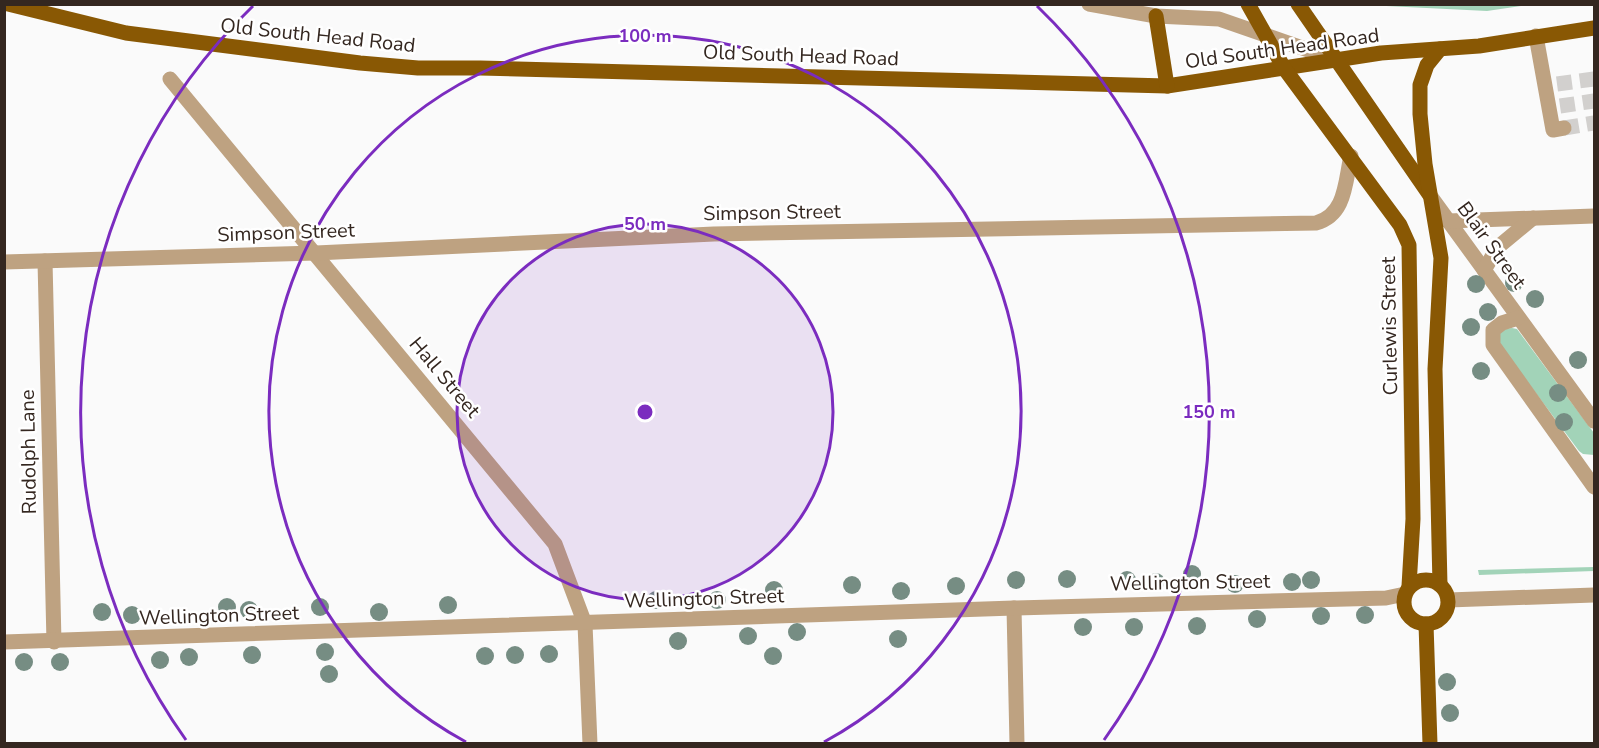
<svg xmlns="http://www.w3.org/2000/svg" width="1599" height="748" viewBox="0 0 1599 748" font-family="'Nunito Sans',sans-serif">
	<style>
		.green { fill: #a2d3b8 }
		.lines { fill: none; stroke-linecap: round; stroke-linejoin: round }
		.minor-tunnel { stroke: #d2d0ce; stroke-width: 15; stroke-dasharray: 15 8; stroke-linecap: butt }
		.minor { stroke: #bea281; stroke-width: 15 }
		.major { stroke: #895804; stroke-width: 15 }
		.tree { fill: #768d83 }
		.ring { fill: none; stroke: #7b2cbf; stroke-width: 3 }
		.labels { text-anchor: middle; stroke-width: 5; stroke-linejoin: round; paint-order: stroke }
		.street-label { font-size: 20px; fill: #342720; stroke: #fff }
		.centre { fill: #7b2cbf; stroke: #fff; stroke-width: 3 }
		.ring-label { font-size: 18px; text-anchor: middle; font-weight: bold; fill: #7b2cbf; stroke: #fff; stroke-width: 5; stroke-linejoin: round; paint-order: stroke }
	</style>
	<rect width="100%" height="100%" fill="#fafafa"/>
	<g class="green">
		<polygon points="1366,5 1527,5 1487,11"/>
		<polygon points="1512,328 1517,329 1594,433 1594,455 1583,454 1579,451 1503,349 1496,334 1501,329"/>
		<polygon points="1594,567 1594,571 1479,575 1478,570"/>
	</g>
	<g class="lines">
		<g class="minor-tunnel">
			<polyline points="1557,84 1594,79"/>
			<polyline points="1560,106 1594,101"/>
			<polyline points="1564,128 1594,123"/>
		</g>
		<g class="minor">
			<polyline points="1089,4 1156,16 1219,19 1337,60"/>
			<polyline points="1536,36 1553,130 1564,128"/>
			<polyline points="170,79 555,544 585,624 590,744"/>
			<polyline points="1431,197 1594,421"/>
			<polyline points="1448,221 1594,216"/>
			<polyline points="45,261 54,642"/>
			<path d="M4,262l312,-9 398,-19 602,-11c30,-8 29,-41 35,-67"/>
			<polyline points="1484,270 1498,247 1533,218"/>
			<polyline points="1518,318 1502,323 1493,330 1493,345 1594,487"/>
			<polyline points="1448,600 1594,595"/>
			<polyline points="1014,608 1017,744"/>
			<polyline points="4,642 1014,608 1386,598 1405,594"/>
		</g>
		<g class="major">
			<polyline points="8,4 126,33 360,63 418,68 480,68 1167,86 1381,53 1479,46 1594,28"/>
			<polyline points="1248,4 1284,68 1400,225 1409,245 1413,519 1409,586"/>
			<polyline points="1298,4 1429,194"/>
			<polyline points="1156,16 1167,86"/>
			<polyline points="1440,49 1427,65 1420,85 1420,114 1425,164 1441,258 1435,369 1440,585"/>
			<circle cx="1426" cy="602" r="22"/>
			<polyline points="1426,624 1430,744"/>
		</g>
	</g>
	<g class="tree">
		<circle cx="1514" cy="283" r="9"/>
		<circle cx="1476" cy="284" r="9"/>
		<circle cx="1535" cy="299" r="9"/>
		<circle cx="1488" cy="312" r="9"/>
		<circle cx="1471" cy="327" r="9"/>
		<circle cx="1578" cy="360" r="9"/>
		<circle cx="1481" cy="371" r="9"/>
		<circle cx="1558" cy="393" r="9"/>
		<circle cx="1564" cy="422" r="9"/>
		<circle cx="1192" cy="574" r="9"/>
		<circle cx="1067" cy="579" r="9"/>
		<circle cx="1016" cy="580" r="9"/>
		<circle cx="1127" cy="580" r="9"/>
		<circle cx="1311" cy="580" r="9"/>
		<circle cx="1156" cy="582" r="9"/>
		<circle cx="1292" cy="582" r="9"/>
		<circle cx="1235" cy="584" r="9"/>
		<circle cx="852" cy="585" r="9"/>
		<circle cx="956" cy="586" r="9"/>
		<circle cx="774" cy="590" r="9"/>
		<circle cx="901" cy="591" r="9"/>
		<circle cx="656" cy="600" r="9"/>
		<circle cx="717" cy="600" r="9"/>
		<circle cx="448" cy="605" r="9"/>
		<circle cx="227" cy="607" r="9"/>
		<circle cx="320" cy="607" r="9"/>
		<circle cx="249" cy="610" r="9"/>
		<circle cx="102" cy="612" r="9"/>
		<circle cx="379" cy="612" r="9"/>
		<circle cx="132" cy="615" r="9"/>
		<circle cx="1365" cy="615" r="9"/>
		<circle cx="1321" cy="616" r="9"/>
		<circle cx="1257" cy="619" r="9"/>
		<circle cx="1197" cy="626" r="9"/>
		<circle cx="1083" cy="627" r="9"/>
		<circle cx="1134" cy="627" r="9"/>
		<circle cx="797" cy="632" r="9"/>
		<circle cx="748" cy="636" r="9"/>
		<circle cx="898" cy="639" r="9"/>
		<circle cx="678" cy="641" r="9"/>
		<circle cx="325" cy="652" r="9"/>
		<circle cx="549" cy="654" r="9"/>
		<circle cx="252" cy="655" r="9"/>
		<circle cx="515" cy="655" r="9"/>
		<circle cx="485" cy="656" r="9"/>
		<circle cx="773" cy="656" r="9"/>
		<circle cx="189" cy="657" r="9"/>
		<circle cx="160" cy="660" r="9"/>
		<circle cx="24" cy="662" r="9"/>
		<circle cx="60" cy="662" r="9"/>
		<circle cx="329" cy="674" r="9"/>
		<circle cx="1447" cy="682" r="9"/>
		<circle cx="1450" cy="713" r="9"/>
	</g>
	<circle cx="645" cy="412" r="188" fill="#7b2cbf" fill-opacity=".12"/>
	<g class="ring">
		<circle cx="645" cy="412" r="188"/>
		<path d="M466 742A376 376 0 1 1 824 742"/>
		<path d="M186 740A564 564 0 0 1 253 6M1037 6A564 564 0 0 1 1104 740"/>
	</g>
	<g class="labels">
		<g class="street-label">
			<text transform="translate(318 35) rotate(6)" y="7">Old South Head Road</text>
			<text transform="translate(1282 48) rotate(-8)" y="7">Old South Head Road</text>
			<text transform="translate(801 55) rotate(2)" y="7">Old South Head Road</text>
			<text transform="translate(772 212) rotate(-1)" y="7">Simpson Street</text>
			<text transform="translate(286 232) rotate(-2)" y="7">Simpson Street</text>
			<text transform="translate(1492 245) rotate(54)" y="7">Blair Street</text>
			<text transform="translate(1389 326) rotate(-91)" y="7">Curlewis Street</text>
			<text transform="translate(445 377) rotate(50)" y="7">Hall Street</text>
			<text transform="translate(28 452) rotate(-91)" y="7">Rudolph Lane</text>
			<text transform="translate(1190 582) rotate(-1)" y="7">Wellington Street</text>
			<text transform="translate(704 598) rotate(-2)" y="7">Wellington Street</text>
			<text transform="translate(219 615) rotate(-2)" y="7">Wellington Street</text>
		</g>
	</g>
	<circle cx="645" cy="412" r="9" class="centre"/>
	<g class="ring-label">
		<text x="645" y="42">100 m</text>
		<text x="645" y="230">50 m</text>
		<text x="1209" y="418">150 m</text>
	</g>
	<rect width="1599" height="748" fill="none" stroke="#342720" stroke-width="12"/>
</svg>
